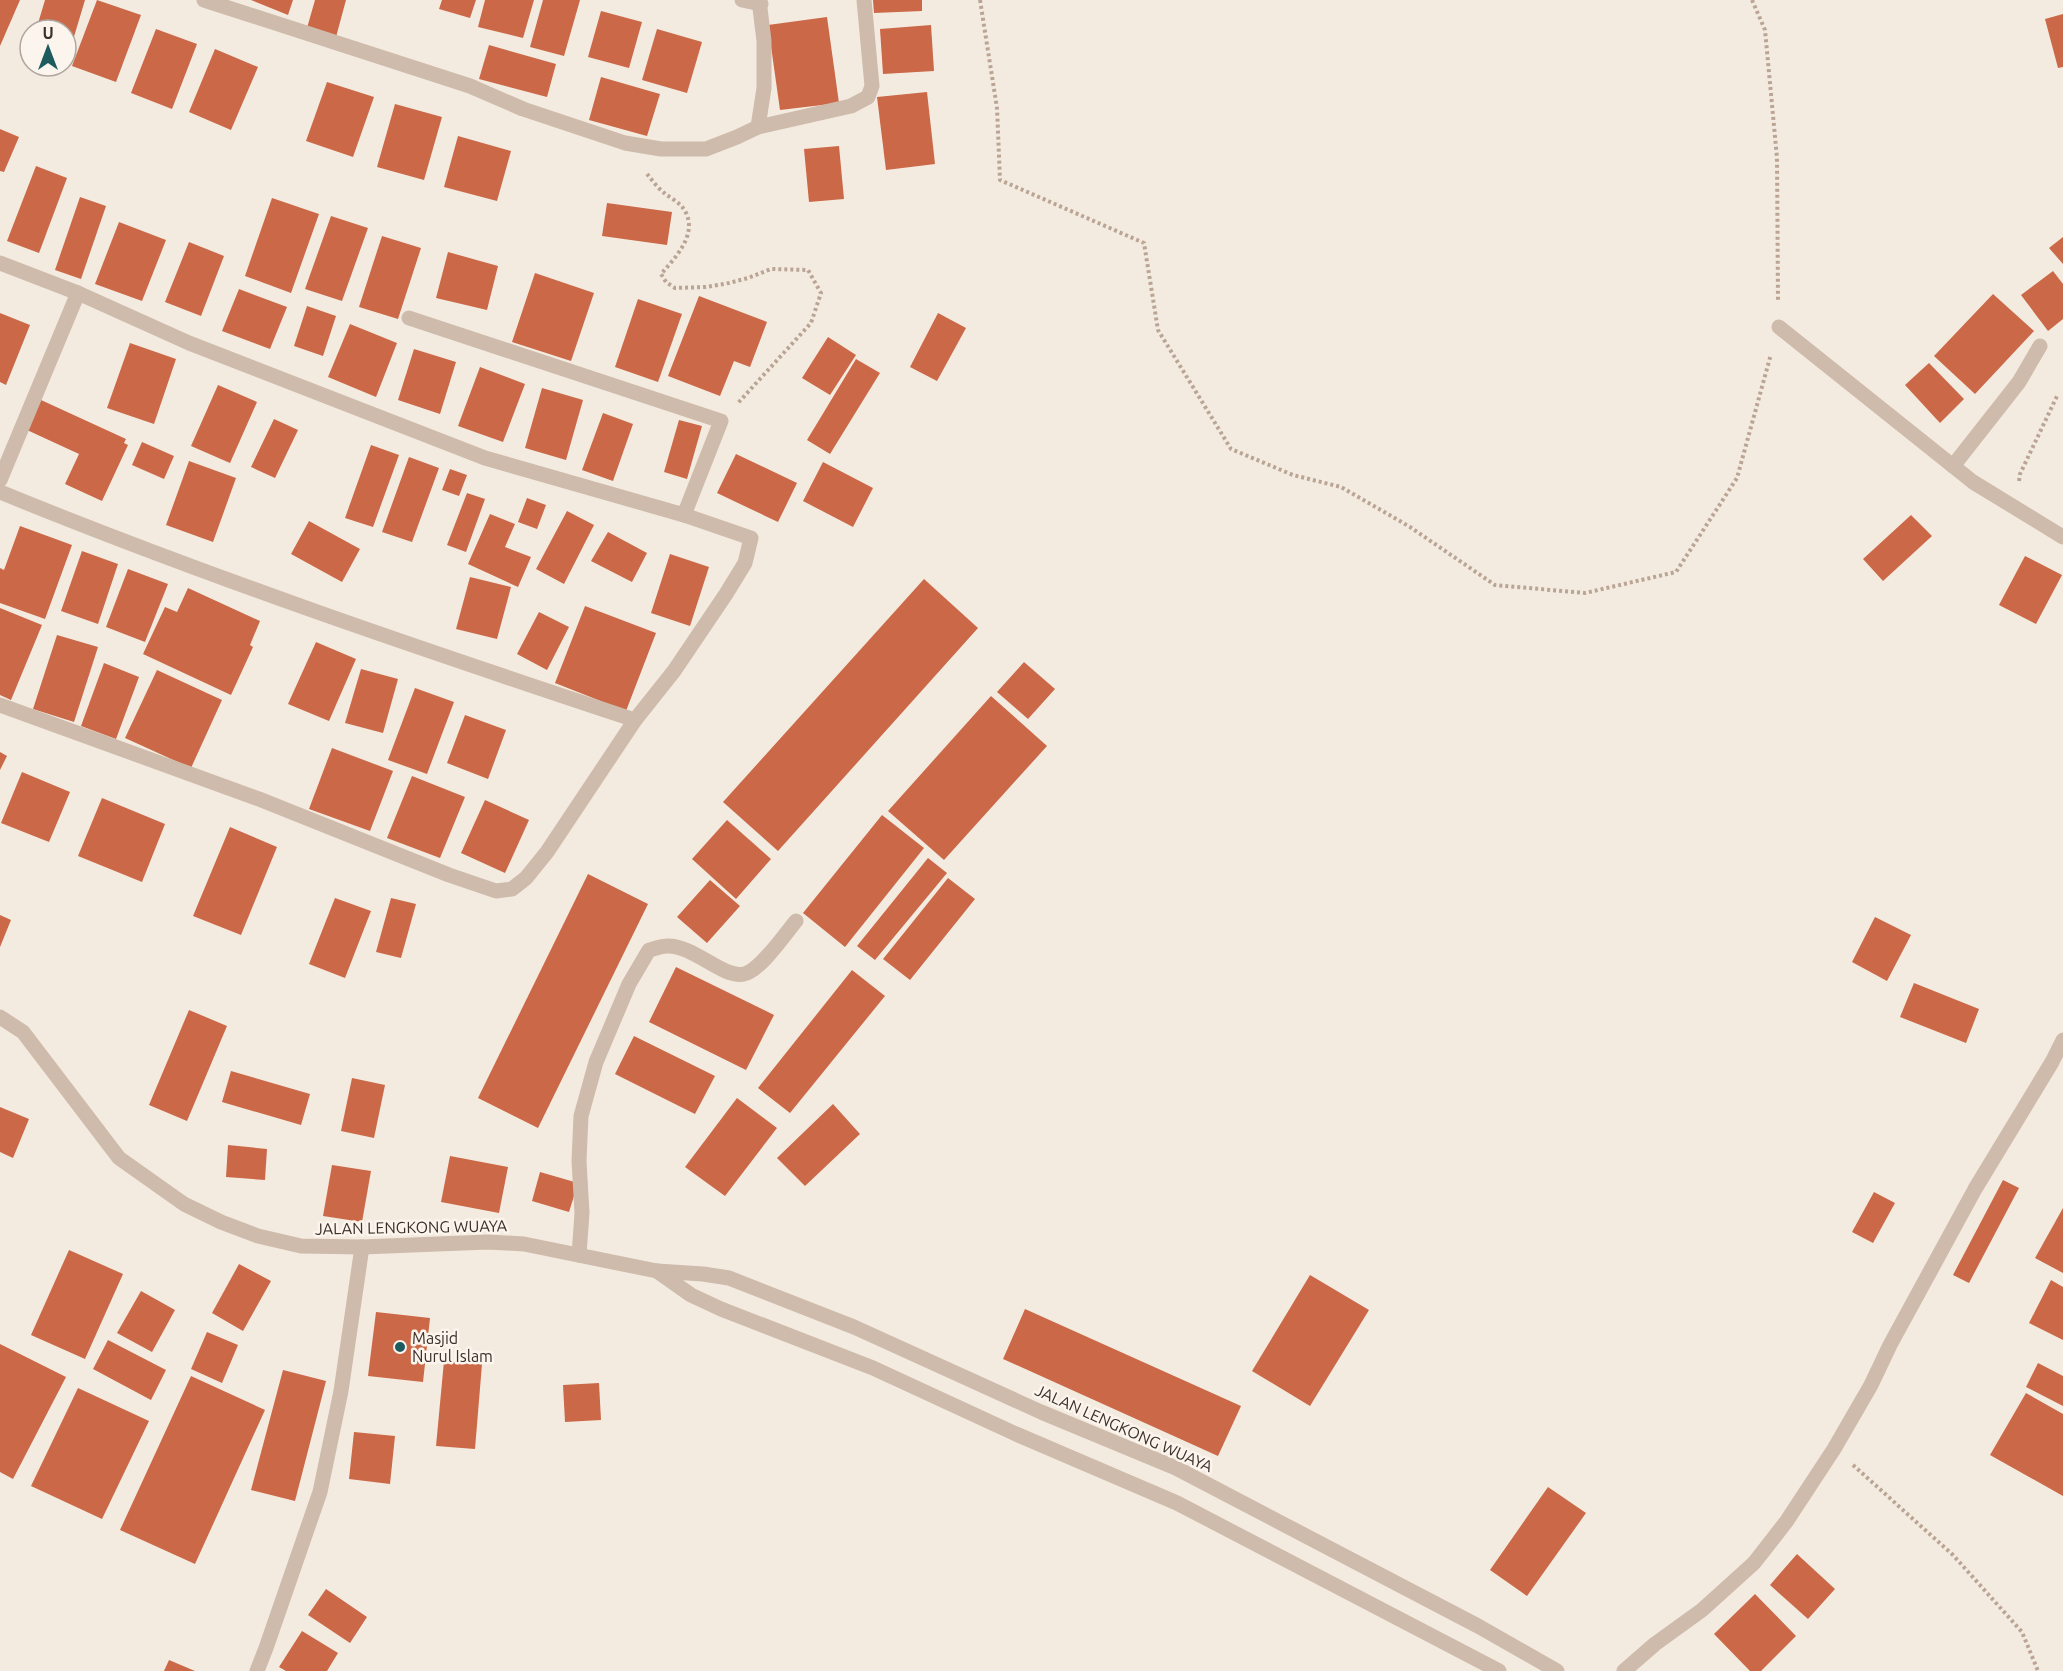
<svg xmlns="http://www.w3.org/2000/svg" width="2063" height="1671" viewBox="0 0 2063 1671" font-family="Ubuntu,sans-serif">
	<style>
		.building { fill: #cb6847 }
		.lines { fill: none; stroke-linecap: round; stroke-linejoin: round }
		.path { stroke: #baa595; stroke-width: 4; stroke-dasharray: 3 3; stroke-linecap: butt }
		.minor { stroke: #cebbab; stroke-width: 15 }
		.poi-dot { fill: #1d5b5f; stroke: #fbf5ed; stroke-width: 2 }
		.labels { text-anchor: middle; stroke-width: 5; stroke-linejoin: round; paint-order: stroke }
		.street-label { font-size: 16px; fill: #3b302a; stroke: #fbf5ed }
		.poi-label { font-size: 16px; fill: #3b302a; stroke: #fbf5ed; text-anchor: start }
	</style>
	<rect width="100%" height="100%" fill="#f4ebe0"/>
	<g class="building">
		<polygon points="0,0 20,0 0,46"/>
		<polygon points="45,0 85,0 67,60 66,30 36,30"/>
		<polygon points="97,0 141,15 116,82 72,66"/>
		<polygon points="251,0 293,0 288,15"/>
		<polygon points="315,0 346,0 336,37 307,28"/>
		<polygon points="442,0 476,0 470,18 439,9"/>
		<polygon points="485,0 534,0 523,38 478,27"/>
		<polygon points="543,0 580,0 564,56 530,47"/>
		<polygon points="873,0 922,0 922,11 874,13"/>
		<polygon points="601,11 642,22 629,68 588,57"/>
		<polygon points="2063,14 2063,67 2058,68 2045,19"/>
		<polygon points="827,17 839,103 780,110 768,25"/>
		<polygon points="931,25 934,71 883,74 880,29"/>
		<polygon points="156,29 197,44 172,109 131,93"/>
		<polygon points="657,29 702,42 687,93 642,80"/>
		<polygon points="489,45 556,64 547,97 479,79"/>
		<polygon points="215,49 258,67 231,130 189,112"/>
		<polygon points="601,77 660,94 647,136 589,120"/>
		<polygon points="327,82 374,97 353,157 306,141"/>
		<polygon points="927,92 935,164 886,170 877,97"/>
		<polygon points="395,104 442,117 424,180 377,167"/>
		<polygon points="0,129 19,137 4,172 0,171"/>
		<polygon points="458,136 511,151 497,201 444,187"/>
		<polygon points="839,146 844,199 809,202 804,149"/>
		<polygon points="36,166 67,178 39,253 7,241"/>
		<polygon points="80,197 106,206 81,279 55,270"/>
		<polygon points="272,198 319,214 291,293 245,276"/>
		<polygon points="607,203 672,212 667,245 602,236"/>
		<polygon points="331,216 368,228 342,301 305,289"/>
		<polygon points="119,222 166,240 142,301 95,284"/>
		<polygon points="382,236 421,248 398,319 359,307"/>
		<polygon points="2063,237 2063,264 2049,248"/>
		<polygon points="189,242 224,256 201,316 165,302"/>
		<polygon points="448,252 498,266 487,310 436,298"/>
		<polygon points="2053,271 2063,284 2063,319 2048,331 2021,295"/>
		<polygon points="535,273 594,293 571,361 512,342"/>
		<polygon points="239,289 287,307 270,349 222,331"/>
		<polygon points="1993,294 2034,331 1975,394 1934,356"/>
		<polygon points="699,296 767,322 750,367 734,361 720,396 668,376"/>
		<polygon points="638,299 682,314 658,382 615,367"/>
		<polygon points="307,306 336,316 323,356 294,346"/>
		<polygon points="0,313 30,325 6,385 0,382"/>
		<polygon points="938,313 966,328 937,381 910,367"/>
		<polygon points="350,324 397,343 376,397 328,377"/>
		<polygon points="828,337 856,355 830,395 802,378"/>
		<polygon points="130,343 176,359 154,424 107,408"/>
		<polygon points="414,349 456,362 440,414 398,400"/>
		<polygon points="856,359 880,373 830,454 807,440"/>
		<polygon points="1929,363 1964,399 1940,423 1905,385"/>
		<polygon points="480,367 525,384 503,442 458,426"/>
		<polygon points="218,385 257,402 230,463 191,446"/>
		<polygon points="542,388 583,400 566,460 525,448"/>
		<polygon points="41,400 126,439 124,443 128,445 102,501 65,484 79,454 27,430"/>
		<polygon points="603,413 633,424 613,481 582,470"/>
		<polygon points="274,419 298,430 275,478 251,467"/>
		<polygon points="679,420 702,426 687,479 664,472"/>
		<polygon points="142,442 174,456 164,479 132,465"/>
		<polygon points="371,445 399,455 373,527 345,518"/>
		<polygon points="736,454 797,483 778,522 717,493"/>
		<polygon points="409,457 439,468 412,542 382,532"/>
		<polygon points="189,461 236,478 213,542 166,525"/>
		<polygon points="823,462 873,488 853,527 803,501"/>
		<polygon points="450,469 467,475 459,496 442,490"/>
		<polygon points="467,493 485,499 466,552 447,545"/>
		<polygon points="527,498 546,505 537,529 518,522"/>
		<polygon points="567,511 594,525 564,584 536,569"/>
		<polygon points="490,514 515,524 505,547 531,557 518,587 468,564"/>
		<polygon points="1911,515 1932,536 1883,581 1863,559"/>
		<polygon points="309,521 360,549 342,582 291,554"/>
		<polygon points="20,526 72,545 45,619 0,603 0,568 4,570"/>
		<polygon points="608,532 647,553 632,582 591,561"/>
		<polygon points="82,551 118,564 98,624 61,611"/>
		<polygon points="670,554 709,567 690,626 651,613"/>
		<polygon points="2025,556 2062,575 2036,624 1999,605"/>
		<polygon points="128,569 168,584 145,642 106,627"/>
		<polygon points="470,577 511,587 497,639 456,629"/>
		<polygon points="924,579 978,628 778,851 723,802"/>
		<polygon points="188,588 260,621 250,645 253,647 231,695 143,654 165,607 177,612"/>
		<polygon points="585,606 656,633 626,711 555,683"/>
		<polygon points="0,608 42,625 11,700 0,695"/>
		<polygon points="539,612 569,627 547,670 517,654"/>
		<polygon points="57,635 98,647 74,722 33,709"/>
		<polygon points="316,642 356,659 329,721 288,704"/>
		<polygon points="1024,662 1055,689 1028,719 997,692"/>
		<polygon points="104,663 139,677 116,739 81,726"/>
		<polygon points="361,669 398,679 383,733 345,723"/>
		<polygon points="157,670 222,700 191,768 125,738"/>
		<polygon points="415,688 454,702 427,774 388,760"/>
		<polygon points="991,696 1047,746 944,860 888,811"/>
		<polygon points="465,715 506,730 488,779 447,763"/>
		<polygon points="332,748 393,771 370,831 309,809"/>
		<polygon points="0,752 7,756 0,770"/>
		<polygon points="22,772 70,792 49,842 1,823"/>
		<polygon points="412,776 465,797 440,858 387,838"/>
		<polygon points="102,798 165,824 142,882 78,856"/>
		<polygon points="485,800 529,820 505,873 461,853"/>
		<polygon points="882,815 924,848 845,947 803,913"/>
		<polygon points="727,820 771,859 736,899 692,859"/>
		<polygon points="230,827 277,847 241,935 193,916"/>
		<polygon points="928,858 947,873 875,960 857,946"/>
		<polygon points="588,874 648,904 538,1128 478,1098"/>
		<polygon points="948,878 975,899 910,980 883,959"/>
		<polygon points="710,880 740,906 707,943 677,917"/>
		<polygon points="335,898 371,911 345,978 309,964"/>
		<polygon points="391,898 416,904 401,958 376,952"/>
		<polygon points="0,915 11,920 0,947"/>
		<polygon points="1875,917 1911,935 1887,981 1852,962"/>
		<polygon points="676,967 774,1015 746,1070 649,1022"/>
		<polygon points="852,970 885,996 790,1113 758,1088"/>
		<polygon points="1914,983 1979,1009 1966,1043 1900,1017"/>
		<polygon points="189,1010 227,1026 187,1121 149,1105"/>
		<polygon points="634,1036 715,1076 695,1114 615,1074"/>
		<polygon points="231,1071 310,1094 301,1125 222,1102"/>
		<polygon points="352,1078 385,1085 374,1138 341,1131"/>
		<polygon points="737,1098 777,1128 725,1196 685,1167"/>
		<polygon points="833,1104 860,1134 805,1186 777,1158"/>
		<polygon points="0,1107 29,1119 13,1158 0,1152"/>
		<polygon points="228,1145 267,1149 265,1180 226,1177"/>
		<polygon points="450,1156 508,1167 499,1213 441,1202"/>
		<polygon points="332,1165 371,1171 362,1222 323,1216"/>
		<polygon points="540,1172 578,1183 569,1212 532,1201"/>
		<polygon points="2003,1180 2019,1188 1969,1283 1953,1275"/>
		<polygon points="1874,1192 1895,1203 1873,1243 1852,1232"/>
		<polygon points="2063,1208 2063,1273 2035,1258"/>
		<polygon points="69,1250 123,1274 85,1359 31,1335"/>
		<polygon points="239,1264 271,1281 243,1331 212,1313"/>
		<polygon points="1310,1275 1369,1310 1310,1406 1252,1371"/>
		<polygon points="2051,1280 2063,1287 2063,1340 2029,1323"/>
		<polygon points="141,1291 175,1310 152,1352 117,1333"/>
		<polygon points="1025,1309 1241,1406 1218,1456 1003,1359"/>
		<polygon points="376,1312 430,1318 423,1382 368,1376"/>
		<polygon points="207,1332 238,1345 222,1383 191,1369"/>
		<polygon points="108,1340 166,1370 151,1400 93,1369"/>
		<polygon points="0,1344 66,1377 13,1479 0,1472"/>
		<polygon points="444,1361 482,1364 475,1449 436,1446"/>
		<polygon points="2038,1363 2063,1376 2063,1406 2026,1387"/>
		<polygon points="283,1370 326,1381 295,1501 251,1490"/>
		<polygon points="191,1376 265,1410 195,1564 120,1530"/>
		<polygon points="599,1383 601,1420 565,1422 563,1385"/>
		<polygon points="78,1388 149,1421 102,1519 31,1486"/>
		<polygon points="2026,1393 2063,1414 2063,1496 1990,1455"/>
		<polygon points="354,1432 395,1436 390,1484 349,1479"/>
		<polygon points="1548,1487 1586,1513 1527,1596 1490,1570"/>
		<polygon points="1797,1554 1835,1589 1808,1619 1770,1585"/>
		<polygon points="326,1589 367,1617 350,1643 308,1615"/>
		<polygon points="1755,1594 1796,1636 1761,1671 1750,1671 1714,1634"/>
		<polygon points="302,1631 338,1653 327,1671 286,1671 279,1667"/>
		<polygon points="169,1660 195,1671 164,1671"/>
	</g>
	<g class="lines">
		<g class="path">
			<polyline points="980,0 997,108 1000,180 1144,243 1158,330 1231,449 1293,475 1341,487 1410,527 1495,585 1585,593 1676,572 1737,478 1771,354"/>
			<polyline points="1752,0 1765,30 1777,158 1778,302"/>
			<path d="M647,174c5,6 10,13 16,18 7,6 17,10 22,19 13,23 -9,46 -24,63l5,8 9,6 31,-1 23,-4 19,-5 23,-9 37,1 13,23 -10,30 -73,80"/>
			<polyline points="2019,481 2020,474 2058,394"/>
			<polyline points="1853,1465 1953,1555 2022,1632 2038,1671"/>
		</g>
		<g class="minor">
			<polyline points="204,0 470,86 523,109 625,143 661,149 706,149 737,137 758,127 764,88 764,41 759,0"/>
			<polyline points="742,0 761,4"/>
			<polyline points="758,127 851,106 868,97 872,86 864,0"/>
			<polyline points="0,263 78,293 189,343 485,458 684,515 721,421 409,318"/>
			<polyline points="1779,327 1973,482 2063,537"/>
			<polyline points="1953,466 2019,382 2040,346"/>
			<polyline points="0,480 78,293"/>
			<path d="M0,492c208,85 421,157 635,228"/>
			<polyline points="0,705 259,799 449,875 496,891 512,889 526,878 547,852 635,720 674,671 726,594 745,563 751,538 684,515"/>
			<polyline points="0,1017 23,1032 119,1158 184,1204 221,1222 258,1236 301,1246 362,1247 488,1242 524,1244 657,1271 703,1274 729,1278 854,1327 1041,1412 1176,1468 1478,1626 1557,1671"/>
			<path d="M579,1255l3,-42 -3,-52 2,-45 15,-54 33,-78 20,-34c5,-1 12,-4 18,-4 27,-1 56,33 77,28 16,-3 41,-40 52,-53"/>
			<polyline points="657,1271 691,1295 721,1309 873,1368 1016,1434 1177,1503 1499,1671"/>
			<polyline points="257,1671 266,1648 320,1492 341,1391 362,1247"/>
			<polyline points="1624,1671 1655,1644 1702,1610 1754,1563 1786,1522 1834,1449 1871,1385 1890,1345 1975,1189 2052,1062 2063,1040"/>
		</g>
	</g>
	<circle class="poi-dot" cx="400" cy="1347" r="6"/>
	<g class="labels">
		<g class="street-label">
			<text transform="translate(411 1227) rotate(-1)" y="6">JALAN LENGKONG WUAYA</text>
			<text transform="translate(1124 1428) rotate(24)" y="6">JALAN LENGKONG WUAYA</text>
		</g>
		<g class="poi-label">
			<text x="412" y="1344">Masjid<tspan x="412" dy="18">Nurul Islam</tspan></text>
		</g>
	</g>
	<g transform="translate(48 48)"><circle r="28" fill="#fbf5ed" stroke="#aea69f" stroke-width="1.5"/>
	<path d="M0-4.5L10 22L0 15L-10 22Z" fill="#1d5b5f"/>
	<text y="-9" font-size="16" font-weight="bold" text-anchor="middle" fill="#3b302a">U</text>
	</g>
</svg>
